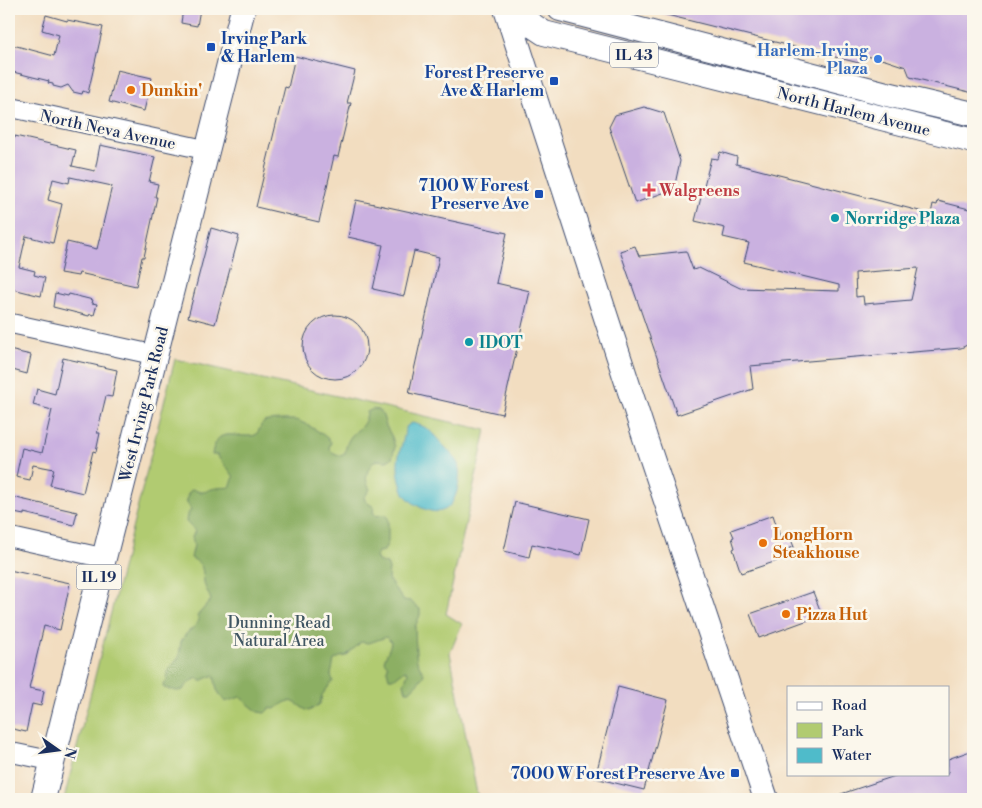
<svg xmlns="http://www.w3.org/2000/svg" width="982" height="808" viewBox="0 0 982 808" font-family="'Libre Bodoni',serif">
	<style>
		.green { fill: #b1cb71; stroke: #667d68 }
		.forest { fill: #8caf63; stroke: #546f60 }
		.water { fill: #4fbbca; stroke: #357594 }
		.building { fill: #cab1e0; fill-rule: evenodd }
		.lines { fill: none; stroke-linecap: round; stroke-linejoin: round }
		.minor-casing { stroke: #3b496d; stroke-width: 21 }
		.major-casing { stroke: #3b496d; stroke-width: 26 }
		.minor { stroke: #fff; stroke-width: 19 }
		.major { stroke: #fff; stroke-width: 24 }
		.transit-dot { fill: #1a4fb4; stroke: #fbf7ec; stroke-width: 2 }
		.shop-dot { fill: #3f7fe0; stroke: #fbf7ec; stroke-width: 2 }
		.food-dot { fill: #e8710a; stroke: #fbf7ec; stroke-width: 2 }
		.health-dot { fill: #e0444e; stroke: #fbf7ec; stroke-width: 2 }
		.culture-dot { fill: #0f9aa8; stroke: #fbf7ec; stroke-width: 2 }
		.labels { text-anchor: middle; stroke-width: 5; stroke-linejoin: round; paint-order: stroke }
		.shield { fill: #fbf7ec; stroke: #5e6b89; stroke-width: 1 }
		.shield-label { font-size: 15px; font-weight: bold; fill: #1b2f5e }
		.transit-label { font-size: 16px; font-weight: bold; fill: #164399; stroke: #fbf7ec; text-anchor: end }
		.shop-label { font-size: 16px; font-weight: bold; fill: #366cbe; stroke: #fbf7ec; text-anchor: end }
		.food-label { font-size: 16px; font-weight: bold; fill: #c56008; stroke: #fbf7ec; text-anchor: start }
		.street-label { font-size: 16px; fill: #1b2f5e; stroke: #fbf7ec }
		.health-label { font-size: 16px; font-weight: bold; fill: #be3a42; stroke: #fbf7ec; text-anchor: start }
		.culture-label { font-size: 16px; font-weight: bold; fill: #0d838f; stroke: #fbf7ec; text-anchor: start }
		.park-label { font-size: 16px; fill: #405663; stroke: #fbf7ec }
	</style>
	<rect width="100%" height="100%" fill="#fbf7ec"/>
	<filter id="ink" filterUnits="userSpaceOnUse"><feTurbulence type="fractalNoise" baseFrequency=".02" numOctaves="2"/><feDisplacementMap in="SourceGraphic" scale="10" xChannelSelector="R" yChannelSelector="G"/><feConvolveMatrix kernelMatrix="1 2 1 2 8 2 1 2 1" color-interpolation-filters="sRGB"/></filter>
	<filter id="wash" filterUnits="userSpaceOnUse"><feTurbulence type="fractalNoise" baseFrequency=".0096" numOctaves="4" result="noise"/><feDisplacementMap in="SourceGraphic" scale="20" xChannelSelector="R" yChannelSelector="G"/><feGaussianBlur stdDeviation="1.12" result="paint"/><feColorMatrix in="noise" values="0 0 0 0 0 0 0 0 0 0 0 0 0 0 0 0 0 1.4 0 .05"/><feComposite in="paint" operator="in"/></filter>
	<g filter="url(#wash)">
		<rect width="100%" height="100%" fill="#f2ddc0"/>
		<polygon class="green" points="175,359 486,430 446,614 462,624 450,653 478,799 64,799"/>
		<path class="forest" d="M373,409l6,1 4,6 3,10 6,11 3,10 -3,11 -5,3 -11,-1c-9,7 -13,20 -6,29l-6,9 2,4 8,5 -1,5 3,4 8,-2 4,4v24l-4,9 -6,1 -2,5 2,4 9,3 2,5 -1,10 15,21 7,1 10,8v6l-5,12 1,27 1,7 7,13c-4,8 -9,11 -14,17h-4l-2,-7 4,-12 -3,-2 -10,8h-6l-2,-8 1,-4 -4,-5c2,-7 6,-12 7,-19l-5,-5 -17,6 -8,-1 -15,14 -6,1 -6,3 -3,15 2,6 -11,14 -2,9 -11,7c-8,-2 -15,-13 -23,-9 -4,2 -7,5 -12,7l-4,-1 -5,5 -7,-1 -18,-15 -15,5 -8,-12 -3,-15 -13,6 -4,-3 -11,7 -3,5 -6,1 -13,-3 -1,-3 4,-5 1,-9 11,-14 2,-16 5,-7 10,-9 3,-6 -2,-3 14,-16c-2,-6 -7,-13 -7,-19 -2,-12 0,-17 -13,-23l3,-13 -2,-8 3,-6 -9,-9 1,-7 4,-5 -5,-10 3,-8 4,-3c12,7 13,0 24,-1 5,-1 9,0 13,-1l4,-10c-5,-9 -13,-14 -17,-22h-5c4,-32 24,-15 44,-20 3,-4 4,-10 8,-13 4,-2 30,-3 35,-1 9,4 26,13 32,21l-2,6 3,4 9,4 4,-3c3,-26 20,-19 22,-41z"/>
		<path class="water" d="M412,423c19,4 20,11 33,24 4,5 9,9 12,15 6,11 0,43 -13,48 -12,6 -34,-6 -40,-17 -3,-7 -6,-18 -6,-26 -1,-12 6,-25 7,-37l2,-4z"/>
		<g id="blocks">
			<g class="building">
				<polygon points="183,9 200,9 197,26 181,23"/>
				<polygon points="660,9 973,9 973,93 910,77 906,67 885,60 866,56 859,63 659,13"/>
				<polygon points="46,15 67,21 67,20 103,27 88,93 83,91 82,94 73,92 68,85 61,88 53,86 53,84 48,83 49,81 9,71 9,44 54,56 59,35 42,30"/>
				<polygon points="295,56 355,71 347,103 351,103 338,157 334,156 319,222 256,207 285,87 288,88"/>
				<polygon points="117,70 152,78 144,111 109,102"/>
				<polygon points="644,107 664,113 680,161 674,189 635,203 609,127 615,115"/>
				<polygon points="15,136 76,150 72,166 95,171 100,145 155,157 149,182 158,184 155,197 157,197 144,257 142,257 136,286 79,273 78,276 60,273 67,242 97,249 112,186 70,177 69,183 53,179 48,200 62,204 53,243 26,236 19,267 35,271 34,275 45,278 41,296 13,289 9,290 9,137 15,138"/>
				<path d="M720,152l17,5 -1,7 195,50 2,-10 4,1 1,-4 35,9v132l-12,6 -211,18 3,23 -76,26 -57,-164 15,-5 4,10 47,-5 7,19 6,-2 41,20 99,3v-6l-95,-23 5,-19 -26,-6 2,-9 -30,-7 16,-63 7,1zM918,268l-7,32 -47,4 -1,-8 -7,1 -1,-24z"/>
				<polygon points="356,200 507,233 496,283 530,291 502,414 409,393 439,257 414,251 404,296 373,289 383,245 348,237"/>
				<polygon points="211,228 239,236 215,324 188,317"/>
				<polygon points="55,293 68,296 69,294 93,300 92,303 97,304 94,315 90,314 89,316 53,307"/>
				<circle cx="335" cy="347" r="32"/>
				<polygon points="9,350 31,355 27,374 9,369"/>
				<polygon points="63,358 117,370 112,397 106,396 97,433 100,433 96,452 93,451 83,493 50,485 54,469 33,465 30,480 16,477 22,448 42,453 52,410 33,405 37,389 55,394"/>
				<polygon points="12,497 77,512 74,525 24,513 24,515 9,512"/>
				<polygon points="515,502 589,519 581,555 532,544 529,557 504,551"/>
				<polygon points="773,515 781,540 790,537 794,547 786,549 789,557 741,573 733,549 735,548 732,538 734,537 731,530"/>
				<polygon points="9,570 70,583 60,630 44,626 29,688 44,691 41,706 32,704 26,732 9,728"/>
				<polygon points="813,592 822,615 759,638 750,614"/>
				<polygon points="618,687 668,700 644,790 595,778"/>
				<polygon points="973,750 973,799 833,799 832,797 901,774 948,774 948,759"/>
			</g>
		</g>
	</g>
	<g filter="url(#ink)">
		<use href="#blocks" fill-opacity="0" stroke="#3b496d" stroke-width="1"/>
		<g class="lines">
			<g class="minor-casing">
				<g id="minor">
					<polyline points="9,107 207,150"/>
					<polyline points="9,323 155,355"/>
					<polyline points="9,537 104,558"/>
					<polyline points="9,752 53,761"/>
				</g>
			</g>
			<g class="major-casing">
				<g id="major">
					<polyline points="506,9 648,447 766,799"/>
					<polyline points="508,9 544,33 973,141"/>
					<polyline points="560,9 887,94 973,114"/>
					<polyline points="43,799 243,9"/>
				</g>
			</g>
			<use href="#minor" class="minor"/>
			<use href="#major" class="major"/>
		</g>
	</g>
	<g class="transit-dot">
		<rect x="206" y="42" width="10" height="10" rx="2.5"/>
		<rect x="549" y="76" width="10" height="10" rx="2.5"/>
		<rect x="534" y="189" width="10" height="10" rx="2.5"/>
		<rect x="730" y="768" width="10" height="10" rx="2.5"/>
	</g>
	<circle class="shop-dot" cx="878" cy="59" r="5"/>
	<g class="food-dot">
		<circle cx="131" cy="90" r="5"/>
		<circle cx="763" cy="543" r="5"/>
		<circle cx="786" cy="614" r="5"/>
	</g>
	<path class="health-dot" d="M646.5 182.5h5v5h5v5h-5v5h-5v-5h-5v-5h5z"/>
	<g class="culture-dot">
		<circle cx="835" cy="218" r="5"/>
		<circle cx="469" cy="342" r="5"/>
	</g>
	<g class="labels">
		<g class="shield">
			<rect x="610" y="42.5" width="48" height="25" rx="4"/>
			<rect x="76.5" y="564.5" width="45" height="25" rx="4"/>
		</g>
		<g class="shield-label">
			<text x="634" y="60">IL 43</text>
			<text x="99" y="582">IL 19</text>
		</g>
		<g class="transit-label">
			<text x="221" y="44" text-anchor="start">Irving Park<tspan x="221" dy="18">&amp; Harlem</tspan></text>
			<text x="544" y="78">Forest Preserve<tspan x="544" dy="18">Ave &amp; Harlem</tspan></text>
			<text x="529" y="191">7100 W Forest<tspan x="529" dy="18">Preserve Ave</tspan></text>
			<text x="725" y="779">7000 W Forest Preserve Ave</text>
		</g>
		<g class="shop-label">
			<text x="868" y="56">Harlem-Irving<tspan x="868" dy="18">Plaza</tspan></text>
		</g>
		<g class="food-label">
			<text x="141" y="96">Dunkin'</text>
			<text x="773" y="540">LongHorn<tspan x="773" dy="18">Steakhouse</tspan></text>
			<text x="796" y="620">Pizza Hut</text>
		</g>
		<g class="street-label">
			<text transform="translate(854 111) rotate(14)" y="6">North Harlem Avenue</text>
			<text transform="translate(108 129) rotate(12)" y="6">North Neva Avenue</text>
			<text transform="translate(143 404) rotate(-76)" y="6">West Irving Park Road</text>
		</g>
		<g class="health-label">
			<text x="659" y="196">Walgreens</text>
		</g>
		<g class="culture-label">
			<text x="845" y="224">Norridge Plaza</text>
			<text x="479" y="348">IDOT</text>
		</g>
		<g class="park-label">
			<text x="279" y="628">Dunning Read<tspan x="279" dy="18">Natural Area</tspan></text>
		</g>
	</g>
	<rect width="982" height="808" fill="none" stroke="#fbf7ec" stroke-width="30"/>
	<rect x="787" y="686" width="162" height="90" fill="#fbf7ec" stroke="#a1a7b3"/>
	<rect x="797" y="702" width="25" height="8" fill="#ffffff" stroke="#a1a7b3"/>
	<text x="832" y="710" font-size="15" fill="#1b2f5e">Road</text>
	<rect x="797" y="723" width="25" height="15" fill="#b1cb71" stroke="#a1a7b3"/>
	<text x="832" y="736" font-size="15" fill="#1b2f5e">Park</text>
	<rect x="797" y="748" width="25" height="15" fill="#4fbbca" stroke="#a1a7b3"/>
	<text x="832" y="760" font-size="15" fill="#1b2f5e">Water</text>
	<g transform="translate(58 750) rotate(104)" stroke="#fbf7ec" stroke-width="4" paint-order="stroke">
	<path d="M0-4L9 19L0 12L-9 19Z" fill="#1b2f5e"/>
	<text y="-8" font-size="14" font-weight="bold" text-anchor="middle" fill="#1b2f5e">N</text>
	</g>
</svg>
